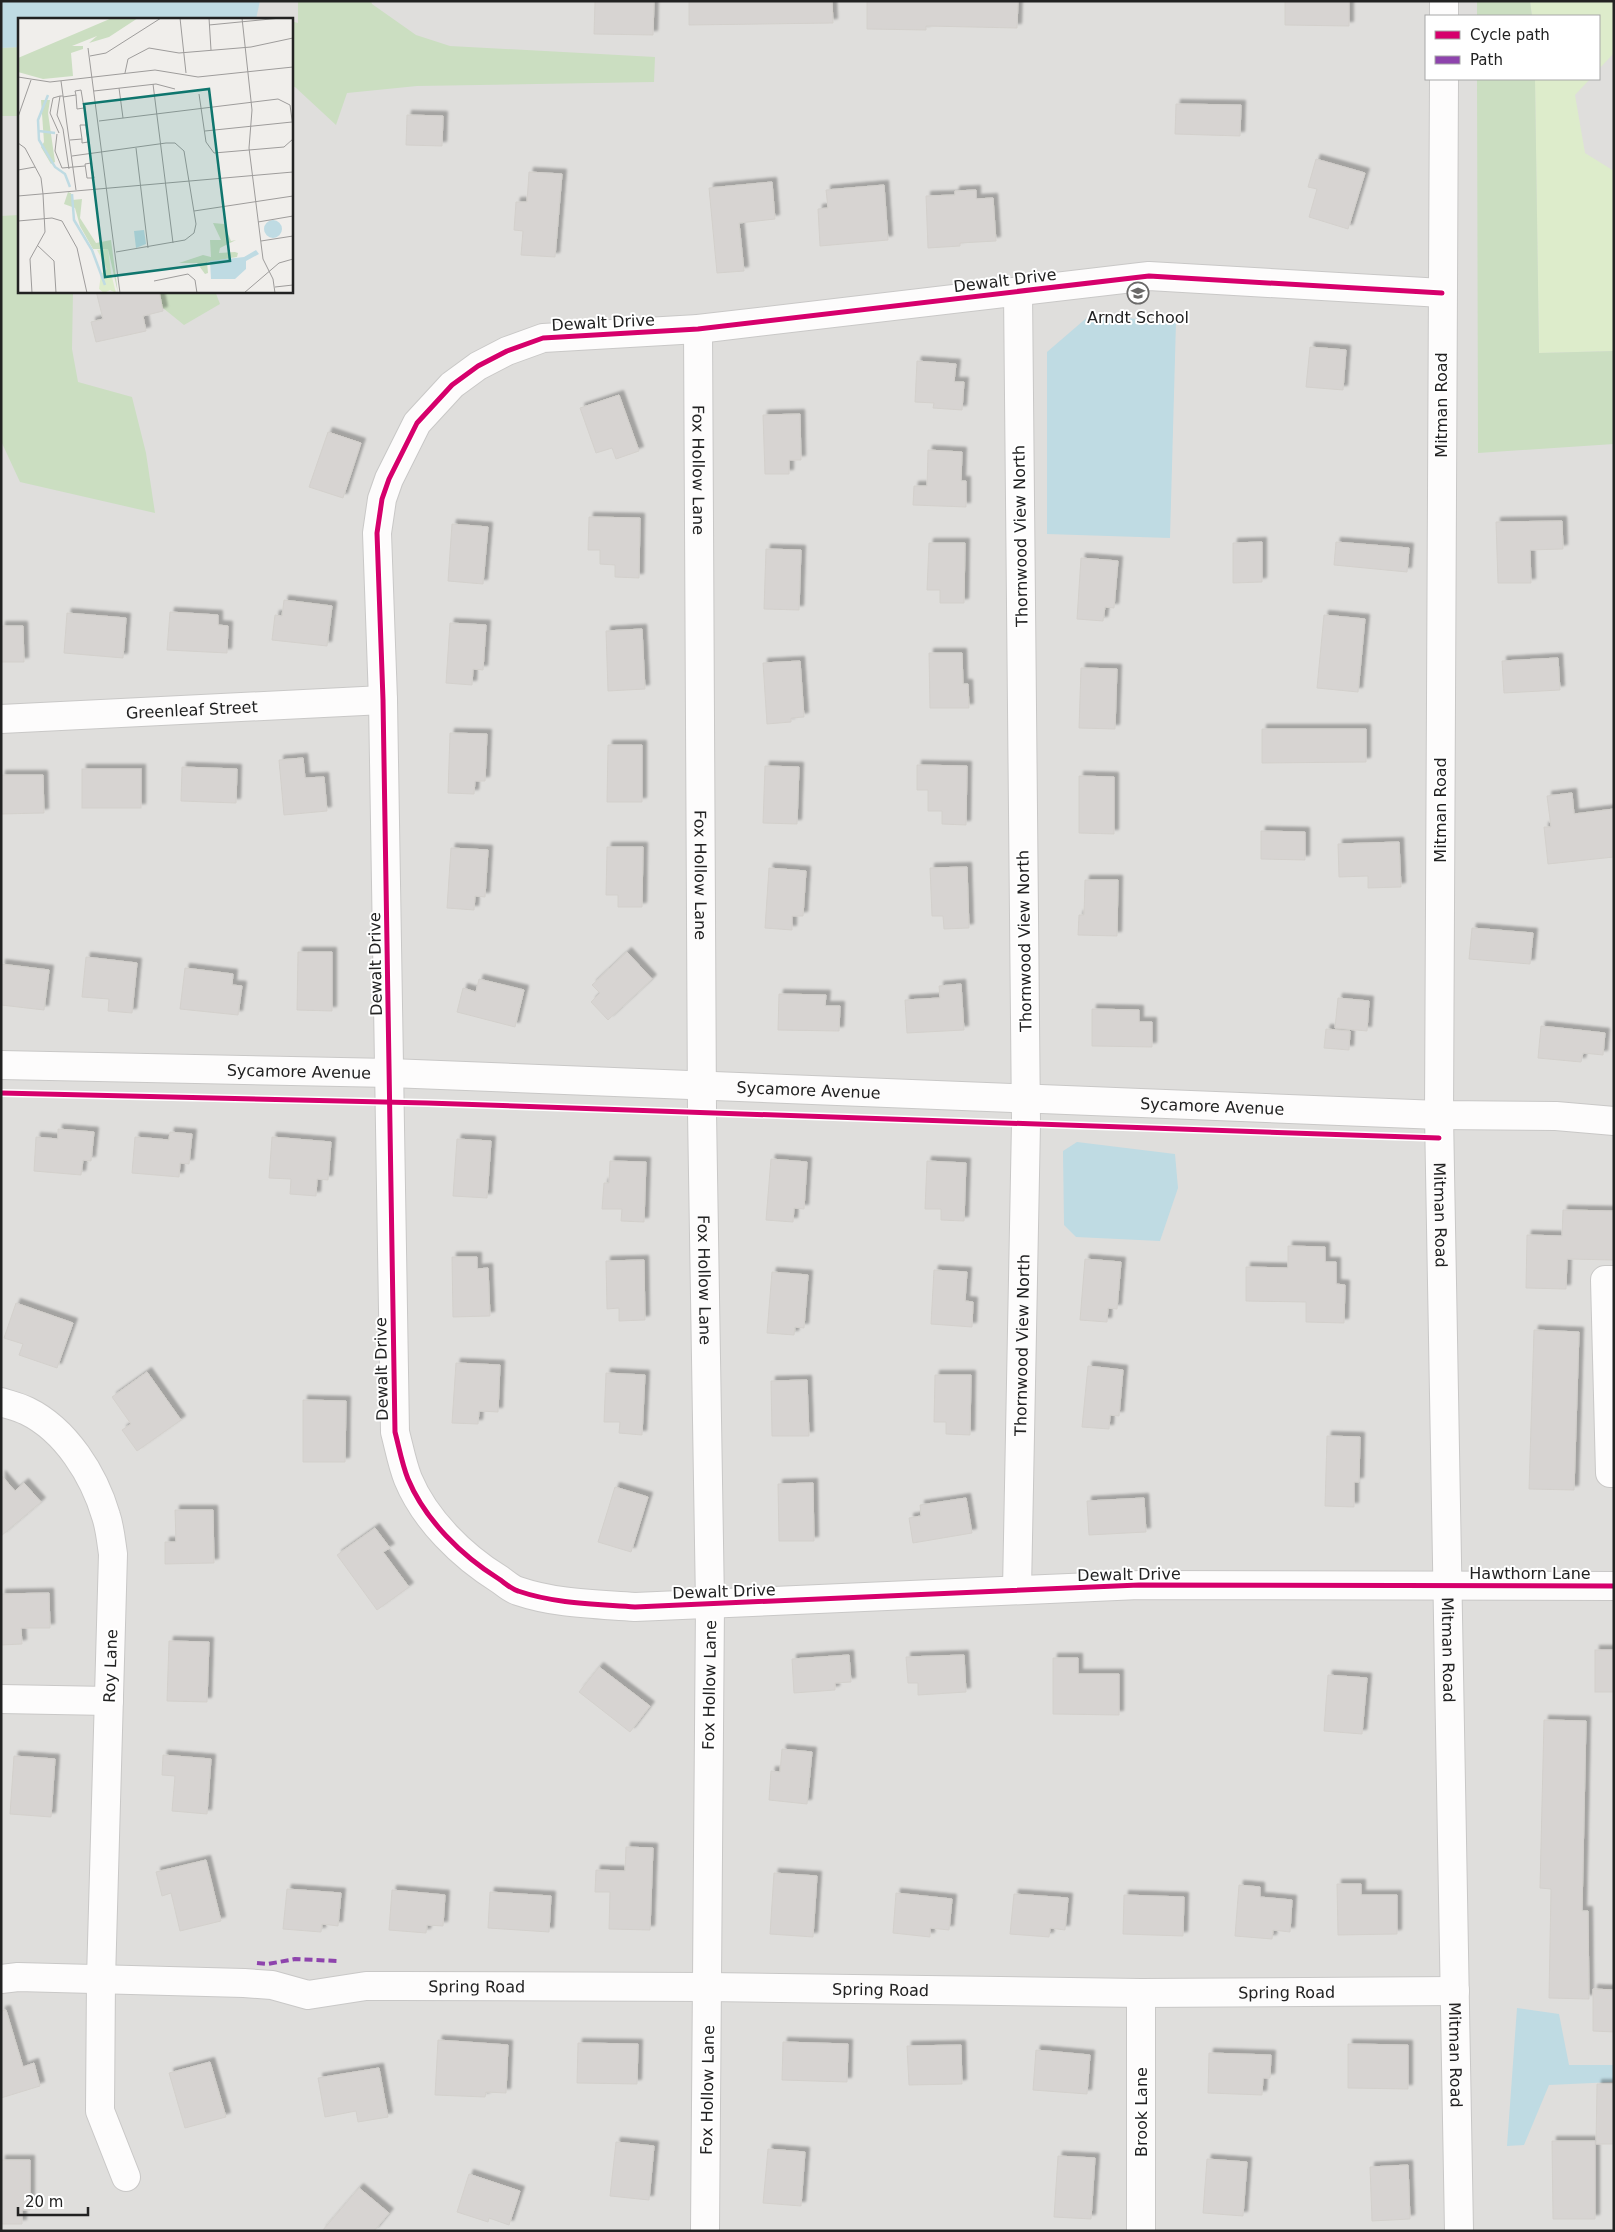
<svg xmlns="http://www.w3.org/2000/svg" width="1615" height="2232" viewBox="0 0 1615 2232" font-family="'DejaVu Sans',sans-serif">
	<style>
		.residential { fill: #dfdedc; fill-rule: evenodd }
		.grass { fill: #ddeccb }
		.forest { fill: #cbdec1 }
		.water { fill: #bfdbe3 }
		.building { fill: #d7d4d2; stroke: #d3d0cc; filter: url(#shadow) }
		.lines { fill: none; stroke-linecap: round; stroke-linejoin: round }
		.minor-casing { stroke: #c9c8c7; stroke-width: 30 }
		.minor { stroke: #fdfcfc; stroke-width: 28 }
		.quiet { stroke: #8e44ad; stroke-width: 4; stroke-dasharray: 8 4; stroke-linecap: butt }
		.cycleway-casing { stroke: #fff; stroke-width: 8 }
		.cycleway { stroke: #d6006c; stroke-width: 5 }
		.labels { text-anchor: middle; stroke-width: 4; stroke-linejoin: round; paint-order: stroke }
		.street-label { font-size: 16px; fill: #222; stroke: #fff }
		.poi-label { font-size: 16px; fill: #222; stroke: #fff }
		.inset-river { fill: none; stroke: #bfdbe3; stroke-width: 2.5 }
		.inset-road { fill: none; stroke: #9e9c9b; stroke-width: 1 }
		.view { fill: #0f766e; fill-opacity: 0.15; stroke: #0f766e; stroke-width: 2.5 }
		.inset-edge { fill: none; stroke: #222; stroke-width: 2.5 }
	</style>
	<defs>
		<filter id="shadow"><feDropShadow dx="4.5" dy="-4.5" stdDeviation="1" flood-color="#0004"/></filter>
	</defs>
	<rect width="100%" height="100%" fill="#f0eeeb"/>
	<path class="residential" d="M1,1h1613v2230h-1613zM1426,16h173v63h-173zM19,19h272v272h-272z"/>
	<g class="grass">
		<polygon points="1530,1 1614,1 1614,53 1599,69 1599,16 1532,16"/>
		<polygon points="1535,79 1590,79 1575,95 1585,153 1614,171 1614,351 1539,353"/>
	</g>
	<g class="forest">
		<polygon points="298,1 371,1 372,4 416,35 450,46 655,57 654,82 417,86 347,93 336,125 295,87 291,86 291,21 298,23"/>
		<polygon points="1477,1 1530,1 1532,16 1477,16"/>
		<polygon points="19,47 19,116 1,116 1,48"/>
		<polygon points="1477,79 1535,79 1539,353 1614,351 1614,444 1478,453"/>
		<polygon points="19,215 19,291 73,291 72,349 78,382 132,397 146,453 155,513 20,482 1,441 1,216"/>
		<polygon points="142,291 215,291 220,304 184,325"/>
	</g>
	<g class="water">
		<polygon points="1,1 260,1 256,19 19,19 19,47 1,48"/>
		<polygon points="1090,315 1176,322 1170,538 1047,534 1047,352"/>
		<polygon points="1077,1142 1175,1154 1178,1188 1160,1241 1076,1237 1064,1225 1063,1151"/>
		<polygon points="1517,2008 1559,2014 1569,2065 1614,2065 1614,2082 1549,2085 1524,2145 1507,2146"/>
	</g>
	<g class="building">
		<polygon points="595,1 654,1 653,35 594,34"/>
		<polygon points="689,1 832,1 833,23 689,25"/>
		<polygon points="867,1 1018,1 1017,28 926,26 926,30 867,29"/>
		<polygon points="1285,1 1349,1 1349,26 1285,25"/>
		<polygon points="1176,104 1241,105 1240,136 1175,134"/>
		<polygon points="407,115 443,116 442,146 406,145"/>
		<polygon points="1316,159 1365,173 1348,229 1309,217 1317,189 1308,187"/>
		<polygon points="529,172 562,174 555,257 521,255 523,231 514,230 516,202 527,202"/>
		<polygon points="772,182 775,219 739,223 744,271 717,273 709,188"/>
		<polygon points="884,185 888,240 820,246 818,209 828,208 826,190"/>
		<polygon points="976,190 976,199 993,198 996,241 960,243 960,246 928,248 926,196 955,195 955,191"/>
		<polygon points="96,291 159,291 163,311 143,316 146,331 96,342 91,322 103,319"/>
		<polygon points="1310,347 1346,350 1343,390 1306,387"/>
		<polygon points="917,361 956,364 954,382 964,382 962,410 933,408 934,403 915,402"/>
		<polygon points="619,395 639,451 616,459 612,448 596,453 580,408"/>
		<polygon points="800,414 801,460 789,460 789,474 765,474 763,415"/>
		<polygon points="328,432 361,443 343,498 309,487"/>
		<polygon points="928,450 962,452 961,481 966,481 966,507 913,505 914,486 927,486"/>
		<polygon points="589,517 640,518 639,578 615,577 615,565 600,564 600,550 588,550"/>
		<polygon points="1562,521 1563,549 1530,550 1531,583 1498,583 1496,522"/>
		<polygon points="452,524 488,527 483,584 448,581"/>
		<polygon points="1262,542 1262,582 1233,583 1233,543"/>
		<polygon points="1336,542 1409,548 1407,572 1334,565"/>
		<polygon points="929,543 965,543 964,603 940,603 940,590 927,590"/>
		<polygon points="766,549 801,550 799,610 764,609"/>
		<polygon points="1081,558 1118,561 1114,608 1105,607 1103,621 1077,619"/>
		<polygon points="284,600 332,606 327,646 272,640 275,615 282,616"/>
		<polygon points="170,612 218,615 218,625 228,626 227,653 167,650"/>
		<polygon points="67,613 126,618 123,658 64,653"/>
		<polygon points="1324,615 1365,619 1358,692 1317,688"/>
		<polygon points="450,623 486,625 483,670 473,669 472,685 446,683"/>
		<polygon points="1,626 23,626 24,662 1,662"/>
		<polygon points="642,629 645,689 608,691 606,631"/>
		<polygon points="929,653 962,653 963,684 968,684 969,708 930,708"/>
		<polygon points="1558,658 1560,690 1504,693 1502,661"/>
		<polygon points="800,661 804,717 791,718 791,722 767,724 763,663"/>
		<polygon points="1081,668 1117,669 1115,729 1079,728"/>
		<polygon points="1262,729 1366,729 1366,762 1262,763"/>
		<polygon points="450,733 487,734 485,781 475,781 474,794 448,793"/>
		<polygon points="608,745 642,745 642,802 607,802"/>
		<polygon points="303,758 305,778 324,777 327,811 284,815 279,760"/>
		<polygon points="917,765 967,766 966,825 942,824 942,811 928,811 928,790 917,790"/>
		<polygon points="765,766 799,767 797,824 763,823"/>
		<polygon points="182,767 237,769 236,803 181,801"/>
		<rect x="82" y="769" width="59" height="39"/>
		<polygon points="1,775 43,775 44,813 1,814"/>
		<polygon points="1079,776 1114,777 1114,834 1079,833"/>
		<polygon points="1572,793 1574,814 1614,809 1614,857 1548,864 1544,827 1551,827 1547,796"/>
		<polygon points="1261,831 1305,832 1305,860 1261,859"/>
		<polygon points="1399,842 1401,887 1368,888 1368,876 1339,877 1338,844"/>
		<polygon points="607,847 643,847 642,907 618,907 618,895 606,895"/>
		<polygon points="451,848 488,850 485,897 475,896 474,910 447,908"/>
		<polygon points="967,867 969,928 944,929 943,916 932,916 930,868"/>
		<polygon points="769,868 806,871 803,916 792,916 792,930 765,928"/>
		<polygon points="1085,880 1118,880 1117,936 1078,935 1079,915 1084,915"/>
		<polygon points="1472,928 1533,933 1530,964 1469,959"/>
		<polygon points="298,952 332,952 332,1011 297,1010"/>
		<polygon points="627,952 652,979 608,1020 591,1002 600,993 592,985"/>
		<polygon points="86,957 137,963 132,1013 108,1011 109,999 82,997"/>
		<polygon points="1,964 49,970 44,1010 1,1005"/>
		<polygon points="185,968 233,974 232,985 242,986 238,1015 180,1009"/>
		<polygon points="479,979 524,990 515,1027 457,1012 463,988 476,992"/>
		<polygon points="961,984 964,1030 907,1033 905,1000 940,998 939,986"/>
		<polygon points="779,994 826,995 825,1006 840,1006 839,1031 778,1030"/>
		<polygon points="1338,998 1369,1001 1367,1031 1335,1028"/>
		<polygon points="1092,1009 1139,1010 1139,1022 1152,1022 1152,1047 1092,1046"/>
		<polygon points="1541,1026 1605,1033 1603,1055 1583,1053 1581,1062 1538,1058"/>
		<polygon points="1326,1029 1350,1031 1349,1050 1324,1048"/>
		<polygon points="58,1129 94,1132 91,1161 83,1160 81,1175 34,1171 36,1137 58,1139"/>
		<polygon points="170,1132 192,1134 189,1164 180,1163 179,1177 132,1173 135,1137 169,1140"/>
		<polygon points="272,1137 331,1142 328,1180 317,1179 316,1196 290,1194 291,1179 269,1178"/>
		<polygon points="457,1139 491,1141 487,1198 453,1196"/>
		<polygon points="771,1159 807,1162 804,1209 794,1208 793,1222 766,1220"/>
		<polygon points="610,1161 646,1162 644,1222 621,1221 622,1209 602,1209 604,1183 609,1183"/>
		<polygon points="927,1161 966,1163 964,1221 941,1220 941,1209 925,1209"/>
		<polygon points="1563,1210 1614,1211 1614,1260 1567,1259 1566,1289 1526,1288 1527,1235 1562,1236"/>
		<polygon points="1288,1246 1325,1247 1325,1262 1336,1262 1336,1284 1345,1285 1344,1323 1306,1322 1306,1302 1246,1301 1246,1267 1288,1268"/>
		<polygon points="452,1257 477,1257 477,1269 488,1268 490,1316 453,1317"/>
		<polygon points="1085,1259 1121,1262 1117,1309 1108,1308 1107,1322 1080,1320"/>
		<polygon points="644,1260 645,1320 619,1321 619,1308 607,1309 606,1261"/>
		<polygon points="934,1270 967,1272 965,1301 973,1302 972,1327 931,1324"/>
		<polygon points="772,1272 808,1275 804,1328 795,1327 794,1335 767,1333"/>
		<polygon points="16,1303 73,1323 57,1368 19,1355 23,1344 4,1338"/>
		<polygon points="1534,1330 1579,1332 1574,1490 1529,1489"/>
		<polygon points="456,1363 500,1365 498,1412 479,1411 478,1424 452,1423"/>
		<polygon points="1088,1366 1123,1370 1119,1416 1110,1415 1109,1429 1082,1427"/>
		<polygon points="147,1372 181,1420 137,1451 122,1430 131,1424 112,1397"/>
		<polygon points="606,1373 645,1375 642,1435 619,1433 620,1422 604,1422"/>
		<polygon points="935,1375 971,1375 970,1435 946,1434 946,1422 934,1422"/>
		<polygon points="807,1380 809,1436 772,1436 771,1381"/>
		<polygon points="303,1400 346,1401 345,1462 303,1462"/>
		<polygon points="1327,1436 1360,1437 1359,1482 1354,1482 1354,1507 1325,1506"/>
		<polygon points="1,1475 15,1491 24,1483 41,1502 1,1536"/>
		<polygon points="813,1483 814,1541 779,1541 778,1484"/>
		<polygon points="615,1487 648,1497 631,1552 598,1542"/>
		<polygon points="966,1498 972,1533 913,1543 909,1518 921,1516 920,1505"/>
		<polygon points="1144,1498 1146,1532 1089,1535 1087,1501"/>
		<polygon points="175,1510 213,1510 214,1563 165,1564 165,1542 176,1542"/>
		<polygon points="375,1528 390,1548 383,1552 409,1587 377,1610 337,1555"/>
		<polygon points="49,1593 50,1628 21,1628 22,1644 1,1645 1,1594"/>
		<polygon points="169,1641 209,1642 207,1702 167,1701"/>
		<rect x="1595" y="1650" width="19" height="42"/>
		<polygon points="849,1655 851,1682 835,1683 835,1690 794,1693 792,1659"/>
		<polygon points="964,1655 966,1692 918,1695 918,1683 908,1683 906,1657"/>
		<polygon points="1053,1658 1078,1658 1078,1674 1119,1674 1119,1715 1053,1714"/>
		<polygon points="599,1667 650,1706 630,1732 579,1692"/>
		<polygon points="1328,1675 1367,1678 1362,1734 1324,1731"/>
		<polygon points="1544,1720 1586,1721 1582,1911 1588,1911 1589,1999 1549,1998 1551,1889 1540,1888"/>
		<polygon points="782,1749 812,1752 807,1804 769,1800 771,1771 780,1772"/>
		<polygon points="163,1755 211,1759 207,1814 172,1811 175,1776 162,1775"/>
		<polygon points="14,1756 55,1759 51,1817 10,1814"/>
		<polygon points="626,1847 653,1848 650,1930 609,1929 610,1892 595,1892 596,1870 625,1871"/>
		<polygon points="206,1860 221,1921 180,1931 171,1893 162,1896 156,1872"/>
		<polygon points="774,1873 817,1876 813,1937 770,1934"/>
		<polygon points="1337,1884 1361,1884 1361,1895 1397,1895 1397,1934 1338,1935"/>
		<polygon points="1239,1885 1260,1887 1260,1897 1292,1900 1290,1932 1273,1930 1272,1939 1235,1936"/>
		<polygon points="287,1889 341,1893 338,1926 322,1924 321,1932 283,1929"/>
		<polygon points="392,1890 445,1895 443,1926 427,1925 426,1933 389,1930"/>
		<polygon points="490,1892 551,1896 549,1932 488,1928"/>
		<polygon points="896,1893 952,1899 949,1930 930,1928 930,1937 893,1933"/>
		<polygon points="1014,1894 1068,1898 1065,1930 1050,1928 1049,1937 1010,1934"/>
		<polygon points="1124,1895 1184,1897 1183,1936 1123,1934"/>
		<polygon points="1593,1989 1614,1990 1614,2032 1593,2031"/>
		<polygon points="6,2010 23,2067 34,2063 40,2086 1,2098 1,2011"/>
		<polygon points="438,2040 508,2045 506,2093 486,2092 485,2097 435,2095"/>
		<polygon points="783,2042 848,2044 847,2082 782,2080"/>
		<polygon points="578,2043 638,2044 637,2084 577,2083"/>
		<polygon points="1348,2044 1408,2045 1408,2089 1348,2088"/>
		<polygon points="961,2045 962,2084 909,2085 907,2046"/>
		<polygon points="1036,2050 1090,2055 1087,2094 1033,2090"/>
		<polygon points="1209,2053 1271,2055 1270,2078 1263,2078 1262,2095 1208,2093"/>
		<polygon points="210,2062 226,2117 185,2128 169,2073"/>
		<polygon points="379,2068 388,2117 358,2122 356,2111 325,2117 318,2078"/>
		<polygon points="1597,2084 1614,2084 1614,2144 1596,2144"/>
		<polygon points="1552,2141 1595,2141 1595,2219 1553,2219"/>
		<polygon points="616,2142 654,2146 649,2200 610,2196"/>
		<polygon points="768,2149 805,2152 801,2206 763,2203"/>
		<polygon points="1058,2156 1095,2158 1091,2219 1054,2217"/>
		<polygon points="1207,2159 1247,2162 1243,2216 1203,2213"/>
		<polygon points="1,2160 30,2160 30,2210 22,2210 22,2224 1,2224"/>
		<polygon points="1408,2165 1410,2219 1372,2221 1370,2167"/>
		<polygon points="469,2174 520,2191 509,2225 489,2218 488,2222 457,2212"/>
		<polygon points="359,2188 389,2213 374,2231 322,2231"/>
	</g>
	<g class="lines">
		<g class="minor-casing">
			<g id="minor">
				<polyline points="1444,16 1444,1"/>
				<path id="s1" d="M1444,79l-5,1036 20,1116"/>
				<path d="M1442,293l-293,-17 -451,53 -155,9 -36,13 -29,15 -26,19 -35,38 -28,56 -7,20 -5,34 6,167 12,732c4,15 7,32 13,47 17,41 54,77 91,100 6,4 12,10 19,12 38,13 78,13 117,16l504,-22 475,1"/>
				<path id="s2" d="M698,329l4,783 8,492 -5,627"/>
				<path id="s3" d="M1,719l382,-19"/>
				<path id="s4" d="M1,1065l389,8 1049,42 117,1 58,5"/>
				<polyline points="1614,1280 1605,1280 1610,1473 1614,1473"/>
				<path d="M1,1402c9,3 18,5 26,9 39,19 67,64 79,105 4,12 5,25 7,38l-12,425 -1,132 26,66"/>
				<path id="s5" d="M1017,1590l9,-467 -8,-831"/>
				<polyline points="1,1699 109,1701"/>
				<path id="s6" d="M1,1979l17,-2 226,6 28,2 36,10 58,-9h28l314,1 433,6 314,-2"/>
				<polyline points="1141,1993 1141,2231"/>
			</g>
		</g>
		<use href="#minor" class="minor"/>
		<polyline class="quiet" points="257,1963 268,1964 295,1959 337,1961"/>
		<g class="cycleway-casing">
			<g id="cycleway">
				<path d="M1442,293l-293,-17 -451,53 -155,9 -36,13 -29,15 -26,19 -35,38 -28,56 -7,20 -5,34 6,167 12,732c4,15 7,32 13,47 17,41 54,77 91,100 6,4 12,10 19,12 38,13 78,13 117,16l504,-22 475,1"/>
				<polyline points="1,1093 427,1103 1439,1138"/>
			</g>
		</g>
		<use href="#cycleway" class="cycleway"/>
	</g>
	<defs>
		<g id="school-ring" transform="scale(1.125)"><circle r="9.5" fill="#fff" stroke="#6a6968" stroke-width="1.5"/><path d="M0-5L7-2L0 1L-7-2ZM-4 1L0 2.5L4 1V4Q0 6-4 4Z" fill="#6a6968"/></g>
	</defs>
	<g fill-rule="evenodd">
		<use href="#school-ring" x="1138" y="293"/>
	</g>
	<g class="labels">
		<g class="street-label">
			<text transform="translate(1005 280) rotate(-7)" y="6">Dewalt Drive</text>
			<text transform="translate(603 322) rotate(-3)" y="6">Dewalt Drive</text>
			<text transform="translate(1441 405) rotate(-90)" y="6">Mitman Road</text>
			<text dy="6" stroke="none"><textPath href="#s2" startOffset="141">Fox Hollow Lane</textPath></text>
			<text transform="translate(1020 536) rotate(-91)" y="6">Thornwood View North</text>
			<text dy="6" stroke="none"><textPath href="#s3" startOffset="191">Greenleaf Street</textPath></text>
			<text transform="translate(1440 810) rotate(-90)" y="6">Mitman Road</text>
			<text dy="6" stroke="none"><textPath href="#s2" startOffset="546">Fox Hollow Lane</textPath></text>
			<text transform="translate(1024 941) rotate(-91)" y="6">Thornwood View North</text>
			<text transform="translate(375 964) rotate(-91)" y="6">Dewalt Drive</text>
			<text dy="6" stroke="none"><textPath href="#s4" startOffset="298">Sycamore Avenue</textPath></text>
			<text dy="6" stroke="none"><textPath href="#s4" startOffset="808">Sycamore Avenue</textPath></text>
			<text dy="6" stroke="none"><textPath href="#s4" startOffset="1212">Sycamore Avenue</textPath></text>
			<text dy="6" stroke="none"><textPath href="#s1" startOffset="1136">Mitman Road</textPath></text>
			<text dy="6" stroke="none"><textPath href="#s2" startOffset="951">Fox Hollow Lane</textPath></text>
			<text dy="6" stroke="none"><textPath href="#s5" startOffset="245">Thornwood View North</textPath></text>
			<text transform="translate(381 1369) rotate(-91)" y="6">Dewalt Drive</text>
			<text x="1530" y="1579">Hawthorn Lane</text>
			<text transform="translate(1129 1574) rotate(-1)" y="6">Dewalt Drive</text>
			<text transform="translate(724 1591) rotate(-2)" y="6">Dewalt Drive</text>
			<text dy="6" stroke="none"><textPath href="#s1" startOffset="1571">Mitman Road</textPath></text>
			<text transform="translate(110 1666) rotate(-88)" y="6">Roy Lane</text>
			<text transform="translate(709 1685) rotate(-89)" y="6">Fox Hollow Lane</text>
			<text dy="6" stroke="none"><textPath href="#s6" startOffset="478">Spring Road</textPath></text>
			<text dy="6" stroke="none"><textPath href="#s6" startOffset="882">Spring Road</textPath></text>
			<text dy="6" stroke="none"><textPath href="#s6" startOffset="1288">Spring Road</textPath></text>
			<text dy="6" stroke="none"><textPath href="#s1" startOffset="1976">Mitman Road</textPath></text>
			<text transform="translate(707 2090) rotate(-89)" y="6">Fox Hollow Lane</text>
			<text transform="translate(1141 2112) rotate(-90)" y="6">Brook Lane</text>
		</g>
		<g class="poi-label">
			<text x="1138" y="323">Arndt School</text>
		</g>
	</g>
	<g transform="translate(18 18)">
		<rect width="275" height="275" fill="#f0eeeb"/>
		<path d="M90,231l3,24 5,20 -6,-3 -6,3 -5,-4 2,-15 6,-5 -10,-19z" fill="#ddeccb"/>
		<path d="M94,0h26l-29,19 -20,6 8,-7 -25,10h11v3l-12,4 2,23 -30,3 -25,-7v-14zM23,82h9l-2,13 7,49 -4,2 -10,-17 3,-5zM50,174l3,1 1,7 10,-1 -2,19 16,25 15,-3 7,53 -10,-44h-15l-13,-23 -5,-18 -11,-4zM195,205l11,1 7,17 5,-1 -16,8 -1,5 16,-1 3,1 -1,4 -30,5 1,11 -3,1 -8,-11h-18l24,-8 8,2 -1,-17h11z" fill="#cbdec1"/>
		<path d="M246 211a9 9 0 1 1 18 0a9 9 0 1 1-18 0ZM126,212l2,14 -10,4 -2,-17zM238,232l3,4 -13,7v8l-11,10h-24l-1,-18 34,-4z" fill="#bfdbe3"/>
		<path class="inset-river" d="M30,77l-10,25 1,20 16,27 10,7 5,13M21,113l16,2M54,176l2,26 18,30 13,35"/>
		<path class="inset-road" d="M162,0l6,55M191,0l2,32M224,0l10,92 -3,38 14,111 10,20 2,14M191,7l72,-7M70,30l32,245M72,38l16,-3 55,-35M107,55l3,-14 21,-11 30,5 72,-6 42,-9M0,59l32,5 105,-12 43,7 95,-10M43,63l15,109M135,66l20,159M101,70l4,30M76,73l62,-7 19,5M181,76l7,48 8,11 70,-6 9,-8M45,78h-3l-3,19 6,14 6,40M45,79l13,-2 -1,-4 6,-1 3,18 -7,1 -1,-14M0,99l13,-37M81,103l179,-22 12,6 3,22M187,113l87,-9M41,115l-9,-20 3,-15 7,-2M39,116l-2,17 7,17 23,-2M52,122l12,-1 -2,-14h6l2,17 -6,1v-4M0,125l7,5 16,30 2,16 2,38 -15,27 2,34M118,130l12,100M54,138l94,-13h9l9,8 12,73 -2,9 -9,7 -69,12M73,145l3,15h-7l-2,-14zM0,152l17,-3M0,178l275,-24M176,193l99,-15M0,203l34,-3 10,3 15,27 10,45M240,204l35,-6M243,223l32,-5M19,227l17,16 2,32M136,263l34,-7 7,6 2,13M257,269l18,-2M226,275l35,-30 14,-4"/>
		<path class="view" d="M191,71l21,172 -125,16 -21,-173z"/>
		<rect width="275" height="275" class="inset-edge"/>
	</g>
	<rect width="1615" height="2232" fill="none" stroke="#222222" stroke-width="5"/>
	<rect x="1425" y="15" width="175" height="65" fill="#ffffff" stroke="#a7a7a7"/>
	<rect x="1435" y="31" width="25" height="8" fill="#d6006c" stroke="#a7a7a7"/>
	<text x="1470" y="40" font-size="15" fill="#222222">Cycle path</text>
	<rect x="1435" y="56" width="25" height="8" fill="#8e44ad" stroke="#a7a7a7"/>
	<text x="1470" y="65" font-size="15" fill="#222222">Path</text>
	<path d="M18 2207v8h70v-8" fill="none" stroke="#222222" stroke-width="2.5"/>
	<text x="25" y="2207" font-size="15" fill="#222222" stroke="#ffffff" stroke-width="4" paint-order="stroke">20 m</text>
</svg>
